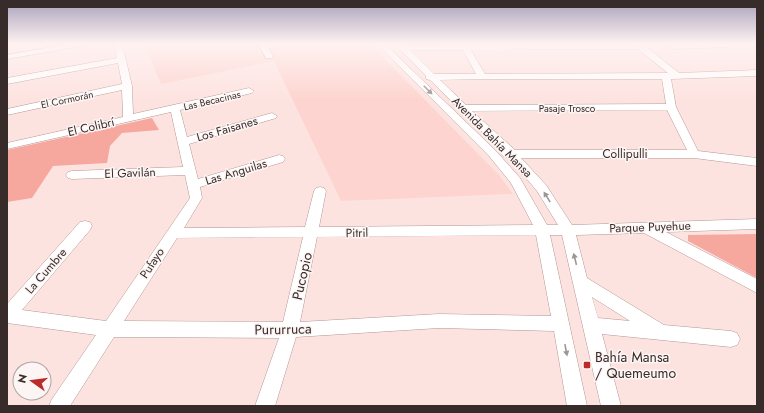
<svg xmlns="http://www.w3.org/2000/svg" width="764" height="413" viewBox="0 0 764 413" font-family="Jost,sans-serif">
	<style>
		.built { fill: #fdd4cf }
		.green { fill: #f6a89f }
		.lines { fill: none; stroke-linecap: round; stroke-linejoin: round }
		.minor-casing { stroke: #b59793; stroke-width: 1 }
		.minor { fill: #fff; fill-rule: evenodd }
		.oneway { fill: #9c9694 }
		.poi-dot { fill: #ba2b29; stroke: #fcf5f4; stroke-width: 1.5 }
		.labels { text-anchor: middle; stroke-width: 3; stroke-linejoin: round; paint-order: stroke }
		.far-street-label { font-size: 10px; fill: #382c2a; stroke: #fcf5f4 }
		.street-label { font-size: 12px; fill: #382c2a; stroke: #fcf5f4 }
		.near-street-label { font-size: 14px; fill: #382c2a; stroke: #fcf5f4 }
		.near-poi-label { font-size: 14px; fill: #382c2a; stroke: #fcf5f4; text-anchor: start }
	</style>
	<rect width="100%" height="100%" fill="#fde3e0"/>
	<polygon class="built" points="144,43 369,43 499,175 513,194 341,201 274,61 161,84"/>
	<g class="green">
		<polygon points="152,118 159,130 122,133 110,146 107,163 53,166 32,198 7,202 7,150"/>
		<polygon points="757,234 757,278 688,241 688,235"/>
	</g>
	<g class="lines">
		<g class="minor-casing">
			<g id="minor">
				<polygon points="74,43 91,43 87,45 7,59 7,55"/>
				<path d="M114,43h8l10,43 1,28 116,-26 5,3 -2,2 -72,17 7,27 85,-24 5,3 -1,2 -87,26 9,35 81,-24 4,1 2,3 -2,3 -83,25 2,11 -18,30 121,-1 9,-36 2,-3 4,-1 4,1 2,3 -7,36 214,-2 -22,-42 -22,-27 -113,-113h8l113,109 23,26 27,47h11l-21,-34 -28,-33 -6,-2 -2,-2 2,-2 -73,-72 -4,-1v-3l-32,-33h8l3,3 55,-1 -1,-2h8l1,2h164l-1,-2h9l4,2 35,28 78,-3v6l-86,3 5,28 22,44 59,7v8l-63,-8h-173l25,27 26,40 185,-6v10l-91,3 91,47v14l-113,-60 -68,2 11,43 77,47 67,6 6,2 3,6 -3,6 -6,2 -129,-13 19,72h-20l-39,-171h-12l37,171h-20l-13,-75 -115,-3 -143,9 -21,69h-20l24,-68 -165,-1 -44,69h-21l3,-7 44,-64 -89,-12v-19l73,-82 5,-1 5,1 2,4 -2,4 -68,80 84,11 84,-123 -5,-23 -113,4 -4,-1 -2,-3 2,-3 4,-1 111,-4 -12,-55 -164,37v-6l116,-26 -1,-27 -115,25v-6l115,-25 -4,-21 -111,21v-6l110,-20zM638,49l30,24 -183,1 -14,-24zM410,50h53l13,24h-42zM483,79h179l4,25 -200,1 -26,-25zM667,110l20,40h-172l-43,-39zM536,235l15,81 -112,-2 -139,8 17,-85zM303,237l-20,85 -159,-1 53,-83zM592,297l38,24 -32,-3z"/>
				<polygon points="258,43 266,43 273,56 272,58 266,58"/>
				<polygon points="719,43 729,43 732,45 728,47 674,49 670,47 674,45"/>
			</g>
		</g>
		<use href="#minor" class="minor"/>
	</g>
	<defs><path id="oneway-solid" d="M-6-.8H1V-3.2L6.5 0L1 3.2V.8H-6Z"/></defs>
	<g class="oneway">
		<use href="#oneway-solid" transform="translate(428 90) rotate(45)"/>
		<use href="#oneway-solid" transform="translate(547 197) rotate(-122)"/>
		<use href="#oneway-solid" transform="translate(575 259) rotate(-104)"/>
		<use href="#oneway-solid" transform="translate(566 350) rotate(79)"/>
	</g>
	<linearGradient id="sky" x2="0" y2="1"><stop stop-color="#a8a0bb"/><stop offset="0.43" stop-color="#fef2f1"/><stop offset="1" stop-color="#fef2f1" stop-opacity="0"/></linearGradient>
	<rect width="764" height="101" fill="url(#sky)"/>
	<rect class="poi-dot" x="583" y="361" width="8" height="8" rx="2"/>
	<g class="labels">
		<g class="far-street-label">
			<text transform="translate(67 99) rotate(-12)" y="4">El Cormorán</text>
			<text transform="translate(212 100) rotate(-13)" y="4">Las Becacinas</text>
			<text x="567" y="112">Pasaje Trosco</text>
		</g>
		<g class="street-label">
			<text transform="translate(91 127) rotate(-13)" y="4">El Colibrí</text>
			<text transform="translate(227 129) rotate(-16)" y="4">Los Faisanes</text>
			<text transform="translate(492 137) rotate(45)" y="4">Avenida Bahía Mansa</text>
			<text x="625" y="158">Collipulli</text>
			<text transform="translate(236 172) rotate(-17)" y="4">Las Anguilas</text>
			<text transform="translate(130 173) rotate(-2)" y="4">El Gavilán</text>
			<text transform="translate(650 227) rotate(-2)" y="4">Parque Puyehue</text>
			<text transform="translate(357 233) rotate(-1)" y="4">Pitril</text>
			<text transform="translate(152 263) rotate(-57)" y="4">Pufayo</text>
			<text transform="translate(46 271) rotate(-49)" y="4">La Cumbre</text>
		</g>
		<g class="near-street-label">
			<text transform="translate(302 276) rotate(-77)" y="5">Pucopio</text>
			<text transform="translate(283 329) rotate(-1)" y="5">Pururruca</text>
		</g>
		<g class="near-poi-label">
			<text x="595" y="362">Bahía Mansa<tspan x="595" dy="16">/ Quemeumo</tspan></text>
		</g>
	</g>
	<rect width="764" height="413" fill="none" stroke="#382c2a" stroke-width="16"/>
	<g transform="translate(32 381) rotate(284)"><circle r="19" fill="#fcf5f4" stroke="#aea5a3"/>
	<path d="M0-3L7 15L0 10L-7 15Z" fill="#ba2b29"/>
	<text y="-6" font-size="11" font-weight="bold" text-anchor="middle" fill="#382c2a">N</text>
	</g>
</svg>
